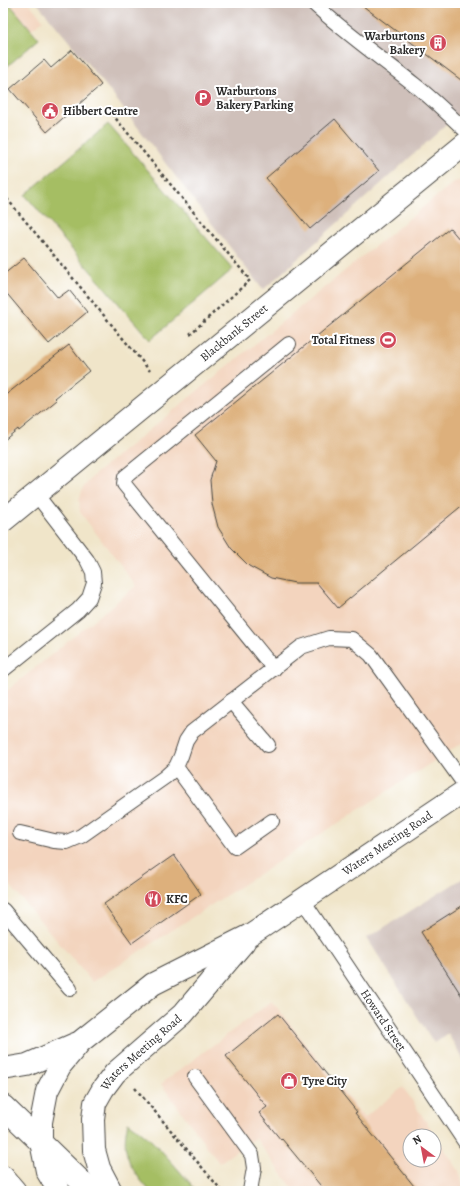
<svg xmlns="http://www.w3.org/2000/svg" width="468" height="1194" viewBox="0 0 468 1194" font-family="Alegreya,serif">
	<style>
		.built { fill: #f3d4be; fill-rule: evenodd }
		.industrial { fill: #cfc0ba }
		.green { fill: #a5be63; stroke: #687447 }
		.building { fill: #ddb07b }
		.lines { fill: none; stroke-linecap: round; stroke-linejoin: round }
		.service-casing { stroke: #494743; stroke-width: 16 }
		.minor-casing { stroke: #494743; stroke-width: 24 }
		.tertiary-casing { stroke: #494743; stroke-width: 24 }
		.trunk-casing { stroke: #494743; stroke-width: 24 }
		.path { stroke: #494743; stroke-width: 2.5; stroke-dasharray: 3 3; stroke-linecap: butt }
		.service { stroke: #fff; stroke-width: 14 }
		.minor { stroke: #fff; stroke-width: 22 }
		.tertiary { stroke: #fff; stroke-width: 22 }
		.trunk { stroke: #fff; stroke-width: 22 }
		.labels { text-anchor: middle; stroke-width: 4; stroke-linejoin: round; paint-order: stroke }
		.poi-label { font-size: 12px; font-weight: bold; fill: #2b2b2b; stroke: #fff; text-anchor: start }
		.street-label { font-size: 12px; fill: #2b2b2b; stroke: #fff }
	</style>
	<rect width="100%" height="100%" fill="#fff"/>
	<filter id="ink" filterUnits="userSpaceOnUse"><feTurbulence type="fractalNoise" baseFrequency=".025" numOctaves="2"/><feDisplacementMap in="SourceGraphic" scale="8" xChannelSelector="R" yChannelSelector="G"/><feConvolveMatrix kernelMatrix="1 2 1 2 8 2 1 2 1" color-interpolation-filters="sRGB"/></filter>
	<filter id="wash" filterUnits="userSpaceOnUse"><feTurbulence type="fractalNoise" baseFrequency=".012" numOctaves="4" result="noise"/><feDisplacementMap in="SourceGraphic" scale="16" xChannelSelector="R" yChannelSelector="G"/><feGaussianBlur stdDeviation="0.9" result="paint"/><feColorMatrix in="noise" values="0 0 0 0 0 0 0 0 0 0 0 0 0 0 0 0 0 1.4 0 .05"/><feComposite in="paint" operator="in"/></filter>
	<g filter="url(#wash)">
		<rect width="100%" height="100%" fill="#f0e5c9"/>
		<g class="built">
			<polygon points="3,3 29,3 43,20 3,52"/>
			<polygon points="465,179 465,741 92,982 3,877 3,694 136,586 80,512 79,500 83,488 94,475 454,182"/>
			<path d="M272,1001l92,117 39,-31 56,84 4,14v6h-168l-40,-53 -36,25 -58,-79zM410,1136h24v24h-24z"/>
		</g>
		<g class="industrial">
			<polygon points="37,3 465,3 465,108 263,290 106,86"/>
			<polygon points="465,877 465,1062 448,1034 434,1043 367,938"/>
		</g>
		<g class="green">
			<polygon points="3,3 9,3 39,39 3,70"/>
			<polygon points="108,124 233,269 150,340 25,195"/>
			<path d="M128,1122c25,16 43,40 63,62l4,7h-45c-20,-22 -30,-39 -22,-69z"/>
		</g>
		<g id="blocks">
			<g class="building">
				<polygon points="359,3 465,3 465,83"/>
				<polygon points="72,50 101,85 47,132 10,89 44,60 51,68"/>
				<polygon points="335,119 379,171 310,229 266,178"/>
				<polygon points="450,228 465,246 465,503 338,608 317,583 295,583 271,578 249,566 231,548 218,527 212,504 210,480 216,461 195,435"/>
				<polygon points="24,258 58,298 69,290 87,312 49,344 3,289 3,275"/>
				<polygon points="69,345 89,371 55,398 57,400 19,431 18,429 3,441 3,397"/>
				<polygon points="174,855 201,894 132,943 104,904"/>
				<polygon points="465,904 465,1001 421,932"/>
				<polygon points="278,1014 357,1112 355,1113 418,1191 325,1191 282,1139 281,1140 259,1113 267,1107 226,1056"/>
			</g>
		</g>
	</g>
	<g filter="url(#ink)">
		<use href="#blocks" fill-opacity="0" stroke="#494743" stroke-width="1"/>
		<g class="lines">
			<g class="service-casing">
				<g id="service">
					<path d="M313,3c32,30 68,55 102,82 18,14 34,30 50,45"/>
					<polyline points="274,669 124,484 125,477 289,344"/>
					<polyline points="3,670 78,610 89,598 94,583 93,572 87,560 36,494"/>
					<polyline points="231,701 268,745"/>
					<polyline points="176,767 235,847 272,821"/>
					<polyline points="20,833 54,841 67,842 81,836 165,777 176,767 181,756 186,741 192,732 301,647 329,638 352,639 371,655 465,785"/>
					<path id="s1" d="M302,899l163,243"/>
					<polyline points="3,910 70,989"/>
					<polyline points="195,1077 252,1155 254,1168 250,1191"/>
				</g>
			</g>
			<g class="minor-casing">
				<g id="minor">
					<path id="s2" d="M3,521l462,-377"/>
				</g>
			</g>
			<g class="tertiary-casing">
				<g id="tertiary">
					<polyline points="3,1069 27,1065 75,1044"/>
					<path id="s3" d="M59,1191l-12,-20 -6,-29v-20l6,-31 13,-25 20,-24 73,-58 97,-49 215,-144"/>
					<path id="s4" d="M111,1191l-12,-23 -5,-18 -1,-31 2,-16 8,-14 12,-16 68,-59 61,-72"/>
				</g>
			</g>
			<g class="trunk-casing">
				<g id="trunk">
					<polyline points="3,1106 91,1191"/>
					<polyline points="3,1177 15,1191"/>
				</g>
			</g>
			<g class="path">
				<polyline points="112,114 250,280 190,334"/>
				<polyline points="3,194 150,371"/>
				<polyline points="135,1088 222,1191"/>
			</g>
			<use href="#service" class="service"/>
			<use href="#minor" class="minor"/>
			<use href="#tertiary" class="tertiary"/>
			<use href="#trunk" class="trunk"/>
		</g>
	</g>
	<defs>
		<g id="building-disc" transform="scale(0.9)"><circle r="9.5" fill="#d1495b" stroke="#fff"/><path d="M-4-6H4V6H1V3H-1V6H-4ZM-2.5-4.3h1.7v1.8h-1.7ZM.8-4.3h1.7v1.8H.8ZM-2.5-1h1.7V.8h-1.7ZM.8-1h1.7V.8H.8Z" fill="#fff"/></g>
		<g id="parking-disc" transform="scale(0.9)"><circle r="9.5" fill="#d1495b" stroke="#fff"/><path d="M-3.5-5.5H1a3.5 3.5 0 0 1 0 7H-1V5.5H-3.5ZM-1-3.4V-.6H.8a1.4 1.4 0 0 0 0-2.8Z" fill="#fff"/></g>
		<g id="civic-disc" transform="scale(0.9)"><circle r="9.5" fill="#d1495b" stroke="#fff"/><path d="M-.6-6.5H3V-4.5H.6V-3L4-1V1h2V6H-6V1h2V-1L-.6-3ZM-1.2 2.5V6h2.4V2.5Z" fill="#fff"/></g>
		<g id="stadium-disc" transform="scale(0.9)"><circle r="9.5" fill="#d1495b" stroke="#fff"/><path d="M0-5a6.5 5 0 1 0 0 10a6.5 5 0 1 0 0-10ZM-3.5-1.8h7v3.6h-7Z" fill="#fff"/></g>
		<g id="restaurant-disc" transform="scale(0.9)"><circle r="9.5" fill="#d1495b" stroke="#fff"/><path d="M-5-6h1v4h1v-4h1v4h1v-4h1v5L-1.5 .5V6h-2V.5L-5-1ZM5-6V6H3V1.5H1.5Q1.5-4 5-6Z" fill="#fff"/></g>
		<g id="shop-disc" transform="scale(0.9)"><circle r="9.5" fill="#d1495b" stroke="#fff"/><path d="M-5-2.5h2.3a2.7 3.5 0 0 1 5.4 0H5L5.5 6h-11ZM-1.5-2.5h3a1.5 2.3 0 0 0-3 0Z" fill="#fff"/></g>
	</defs>
	<g fill-rule="evenodd">
		<use href="#building-disc" x="438" y="43"/>
		<use href="#parking-disc" x="203" y="98"/>
		<use href="#civic-disc" x="50" y="111"/>
		<use href="#stadium-disc" x="388" y="340"/>
		<use href="#restaurant-disc" x="153" y="899"/>
		<use href="#shop-disc" x="289" y="1081"/>
	</g>
	<g class="labels">
		<g class="poi-label">
			<text x="425" y="40" text-anchor="end">Warburtons<tspan x="425" dy="14">Bakery</tspan></text>
			<text x="216" y="95">Warburtons<tspan x="216" dy="14">Bakery Parking</tspan></text>
			<text x="63" y="115">Hibbert Centre</text>
			<text x="375" y="344" text-anchor="end">Total Fitness</text>
			<text x="166" y="903">KFC</text>
			<text x="302" y="1085">Tyre City</text>
		</g>
		<g class="street-label">
			<text dy="4" stroke="none"><textPath href="#s2" startOffset="298">Blackbank Street</textPath></text>
			<text dy="4" stroke="none"><textPath href="#s3" startOffset="531">Waters Meeting Road</textPath></text>
			<text dy="4" stroke="none"><textPath href="#s1" startOffset="146">Howard Street</textPath></text>
			<text dy="4" stroke="none"><textPath href="#s4" startOffset="161">Waters Meeting Road</textPath></text>
		</g>
	</g>
	<rect width="468" height="1194" fill="none" stroke="#fff" stroke-width="16"/>
	<g transform="translate(422 1148) rotate(328)"><circle r="19" fill="#ffffff" stroke="#aaaaaa"/>
	<path d="M0-3L7 15L0 10L-7 15Z" fill="#d1495b"/>
	<text y="-6" font-size="11" font-weight="bold" text-anchor="middle" fill="#2b2b2b">N</text>
	</g>
</svg>
